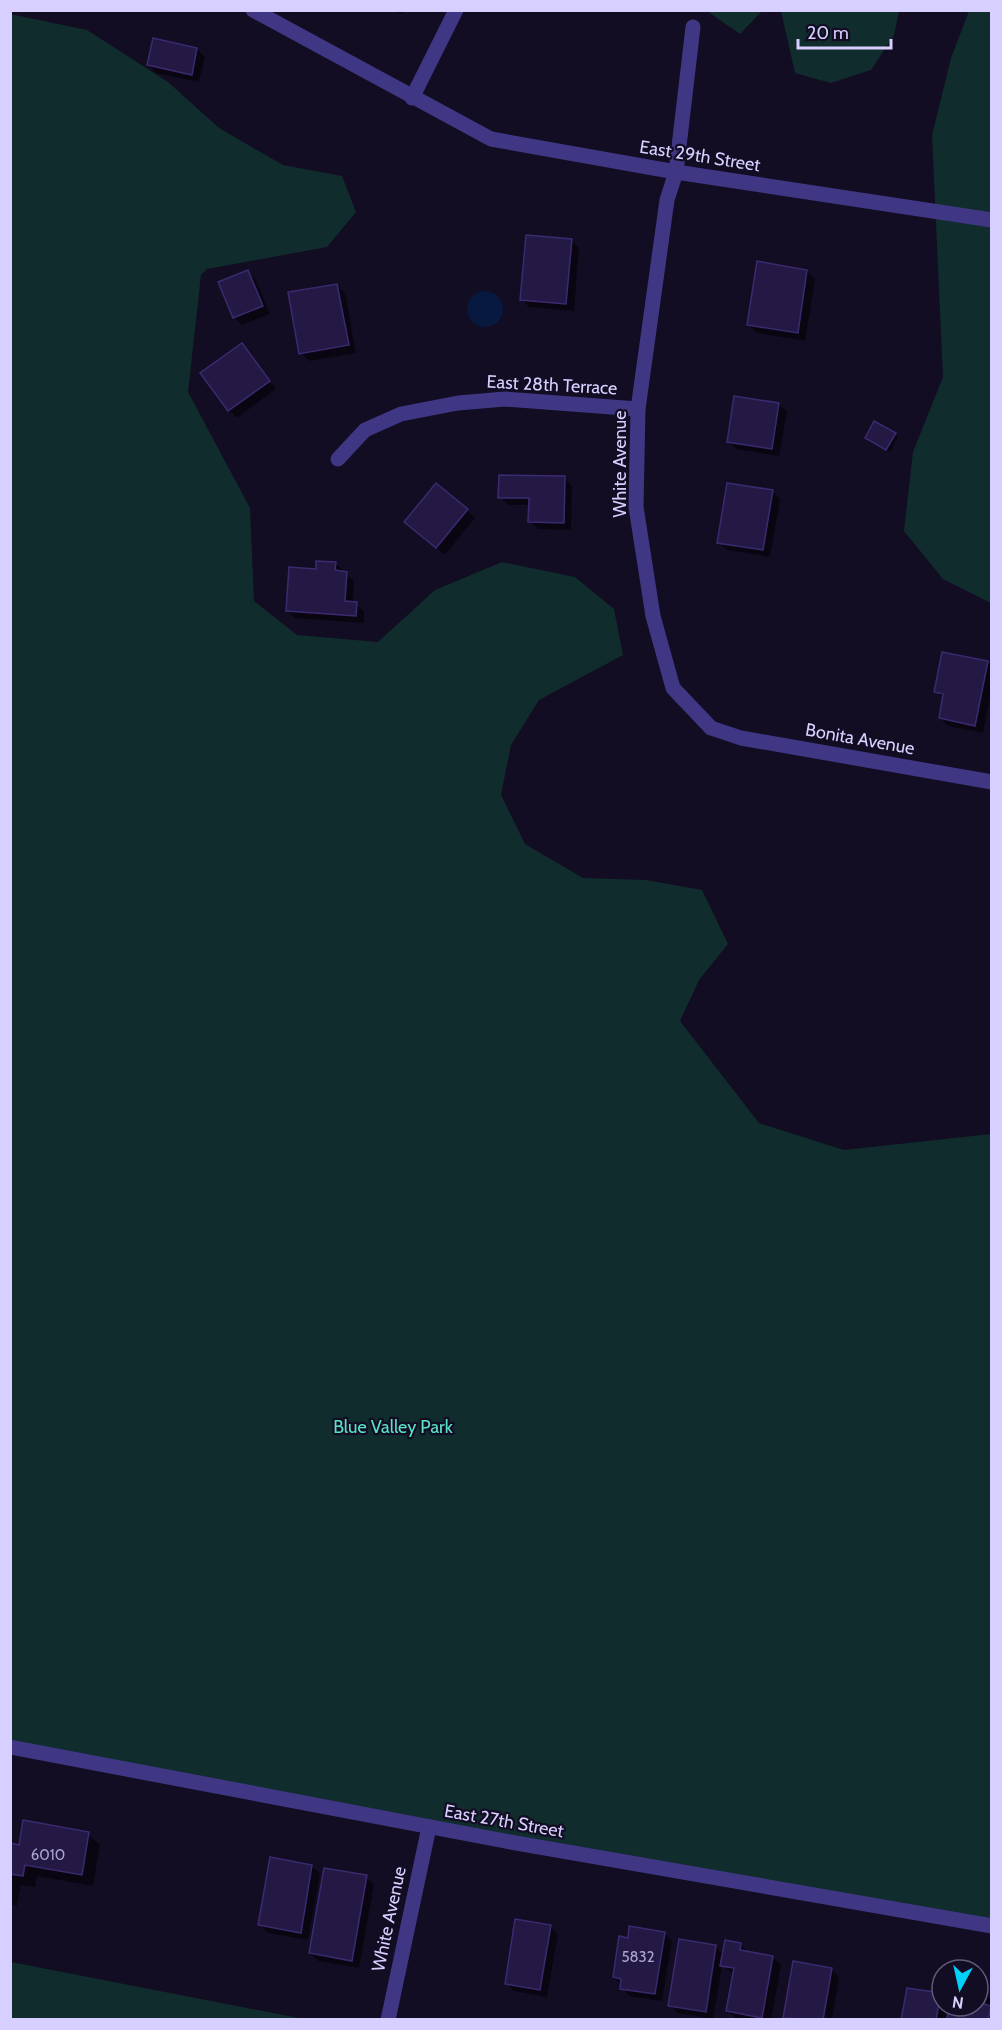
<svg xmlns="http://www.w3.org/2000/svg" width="1002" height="2030" viewBox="0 0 1002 2030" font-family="Cabin,sans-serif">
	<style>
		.green { fill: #102c2d }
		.water { fill: #081940 }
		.shadow { fill: #0007 }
		.building { fill: #241944; stroke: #3c2a70; stroke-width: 1.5 }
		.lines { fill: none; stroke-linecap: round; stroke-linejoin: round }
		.minor { stroke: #3f3783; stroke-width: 15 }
		.labels { text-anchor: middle; stroke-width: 4.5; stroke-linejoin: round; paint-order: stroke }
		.number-label { font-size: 15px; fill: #aaa2d0 }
		.street-label { font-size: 18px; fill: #d7cfff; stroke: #120d23 }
		.park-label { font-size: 18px; fill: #58e1c7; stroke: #120d23 }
	</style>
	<rect width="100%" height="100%" fill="#120d23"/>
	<g class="green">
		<polygon points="707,11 762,11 740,34"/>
		<polygon points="781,11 781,10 899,11 894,35 871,70 831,83 795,73"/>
		<polygon points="969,11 991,11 991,603 943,579 904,531 913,452 943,377 932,135 951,58"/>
		<polygon points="10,14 87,30 168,82 219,128 283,165 342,176 356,212 327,247 207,269 201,275 188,392 250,508 254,601 297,635 378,642 435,590 502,562 575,577 614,609 623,655 539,700 511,745 501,795 525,844 583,878 646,880 702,890 728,944 699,980 680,1021 759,1123 844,1150 991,1134 991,1924 11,1746"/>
		<polygon points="10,1962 11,1962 304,2019 11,2019"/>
	</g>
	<circle class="water" cx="485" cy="309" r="18"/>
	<g class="shadow">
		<polygon points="387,10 404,10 403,14"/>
		<polygon points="197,49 205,57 199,82 156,73 149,65"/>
		<polygon points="572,241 579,248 574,311 529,307 521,299"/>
		<polygon points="807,271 815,279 805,341 757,333 749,325"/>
		<polygon points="248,272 256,280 270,314 242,325 234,317"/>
		<polygon points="337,285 345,293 356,353 309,361 301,353"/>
		<polygon points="242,345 276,389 237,418 229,410"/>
		<polygon points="779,404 787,412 779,456 736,449 728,441"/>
		<polygon points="895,434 898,437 890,452 870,441"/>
		<polygon points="564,478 572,486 571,530 538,529 530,521 530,505 508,505 500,497"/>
		<polygon points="772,491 780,499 770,557 727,550 719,542"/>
		<polygon points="467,510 475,518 445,555 414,529"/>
		<polygon points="335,563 354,581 353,603 364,611 364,623 295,618 287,610 317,570"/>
		<polygon points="987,662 992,666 992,688 983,733 948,726 940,718 944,699 936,691"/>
		<polygon points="88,1834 100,1845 93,1886 37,1876 35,1887 21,1885 17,1906 10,1904 10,1849"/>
		<polygon points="312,1866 320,1874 308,1940 268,1933 260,1925"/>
		<polygon points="366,1877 374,1885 359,1968 318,1961 310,1953"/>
		<polygon points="550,1926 558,1934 547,1997 514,1991 506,1983"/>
		<polygon points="664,1933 672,1941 662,2001 629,1996 614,1977 629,1939"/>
		<polygon points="740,1944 748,1953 773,1957 781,1965 771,2020 736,2019 728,2011 734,1974 722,1966 713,2019 678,2013 670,2005 716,1947 724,1955"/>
		<polygon points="831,1969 839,1977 832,2020 786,2020 784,2018"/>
		<polygon points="978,1993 986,1994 992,2000 992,2020 948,2020 951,2006 978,2006"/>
		<polygon points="940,1995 942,2006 947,2006 945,2020 903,2020"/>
	</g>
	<g class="building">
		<polygon points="153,38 197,48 192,75 147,65"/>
		<polygon points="526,235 572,239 566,304 520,300"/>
		<polygon points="757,261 807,270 798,333 747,325"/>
		<polygon points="248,270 263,306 233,318 218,282"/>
		<polygon points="337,284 349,345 299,354 288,292"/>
		<polygon points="242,343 270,381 228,411 200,373"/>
		<polygon points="734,396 779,403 772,449 727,442"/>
		<polygon points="874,421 896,433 886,450 865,438"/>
		<polygon points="499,475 565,476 564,523 528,522 529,498 498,498"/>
		<polygon points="436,483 468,509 436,548 404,522"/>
		<polygon points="727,483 773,490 763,550 717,543"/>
		<polygon points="316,561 336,562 335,570 347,572 345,601 357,602 356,616 286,611 289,567 316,569"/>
		<polygon points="942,652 988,661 975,726 939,718 943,694 934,692"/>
		<polygon points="23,1820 89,1832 82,1875 25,1865 23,1876 10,1874 10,1843 19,1845"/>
		<polygon points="270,1857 312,1865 301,1933 258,1925"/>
		<polygon points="324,1868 367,1875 352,1961 309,1953"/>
		<polygon points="515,1919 551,1925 540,1990 505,1984"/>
		<polygon points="629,1926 665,1932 655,1994 620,1989 621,1979 613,1977 619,1936 628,1938"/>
		<polygon points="679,1939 716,1945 706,2012 668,2006"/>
		<polygon points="725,1940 741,1943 740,1950 773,1956 762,2018 726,2011 734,1968 720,1966"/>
		<polygon points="793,1961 832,1968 823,2020 783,2018"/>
		<polygon points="907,1988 941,1993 936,2020 901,2020"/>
		<polygon points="978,1992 986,1993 984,2004 991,2006 988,2020 947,2020 949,2006 978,2006"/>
	</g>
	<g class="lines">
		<g class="minor">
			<polyline points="253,10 491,139 676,172 992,220"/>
			<polyline points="693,27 676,172 667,200 638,409 636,507 653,616 673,688 711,728 741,738 992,782"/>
			<polyline points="412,98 456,10"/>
			<polyline points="338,459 365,430 401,414 458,403 505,399 638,409"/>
			<polyline points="10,1747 505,1841 992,1926"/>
			<polyline points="388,2020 429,1827"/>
		</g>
	</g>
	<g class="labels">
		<g class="number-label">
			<text x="48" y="1860">6010</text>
			<text x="638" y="1962">5832</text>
		</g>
		<g class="street-label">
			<text transform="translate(700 156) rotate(9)" y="6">East 29th Street</text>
			<text transform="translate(552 385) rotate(3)" y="6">East 28th Terrace</text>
			<text transform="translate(620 464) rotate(-90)" y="6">White Avenue</text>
			<text transform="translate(860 739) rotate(10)" y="6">Bonita Avenue</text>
			<text transform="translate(504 1821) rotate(10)" y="6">East 27th Street</text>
			<text transform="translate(389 1919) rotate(-78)" y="6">White Avenue</text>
		</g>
		<g class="park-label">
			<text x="393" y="1433">Blue Valley Park</text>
		</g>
	</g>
	<rect width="1002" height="2030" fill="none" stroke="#d7cfff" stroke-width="24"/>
	<g transform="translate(960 1988) rotate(188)"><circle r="28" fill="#120d23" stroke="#615b7b" stroke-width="1.5"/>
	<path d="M0-4.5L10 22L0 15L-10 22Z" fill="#00d2fa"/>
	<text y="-9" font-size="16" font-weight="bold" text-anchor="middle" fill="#d7cfff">N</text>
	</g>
	<path d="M798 39v9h93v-9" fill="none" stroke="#d7cfff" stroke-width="3"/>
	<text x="807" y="39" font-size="18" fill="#d7cfff" stroke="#120d23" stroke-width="4.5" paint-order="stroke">20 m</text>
</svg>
